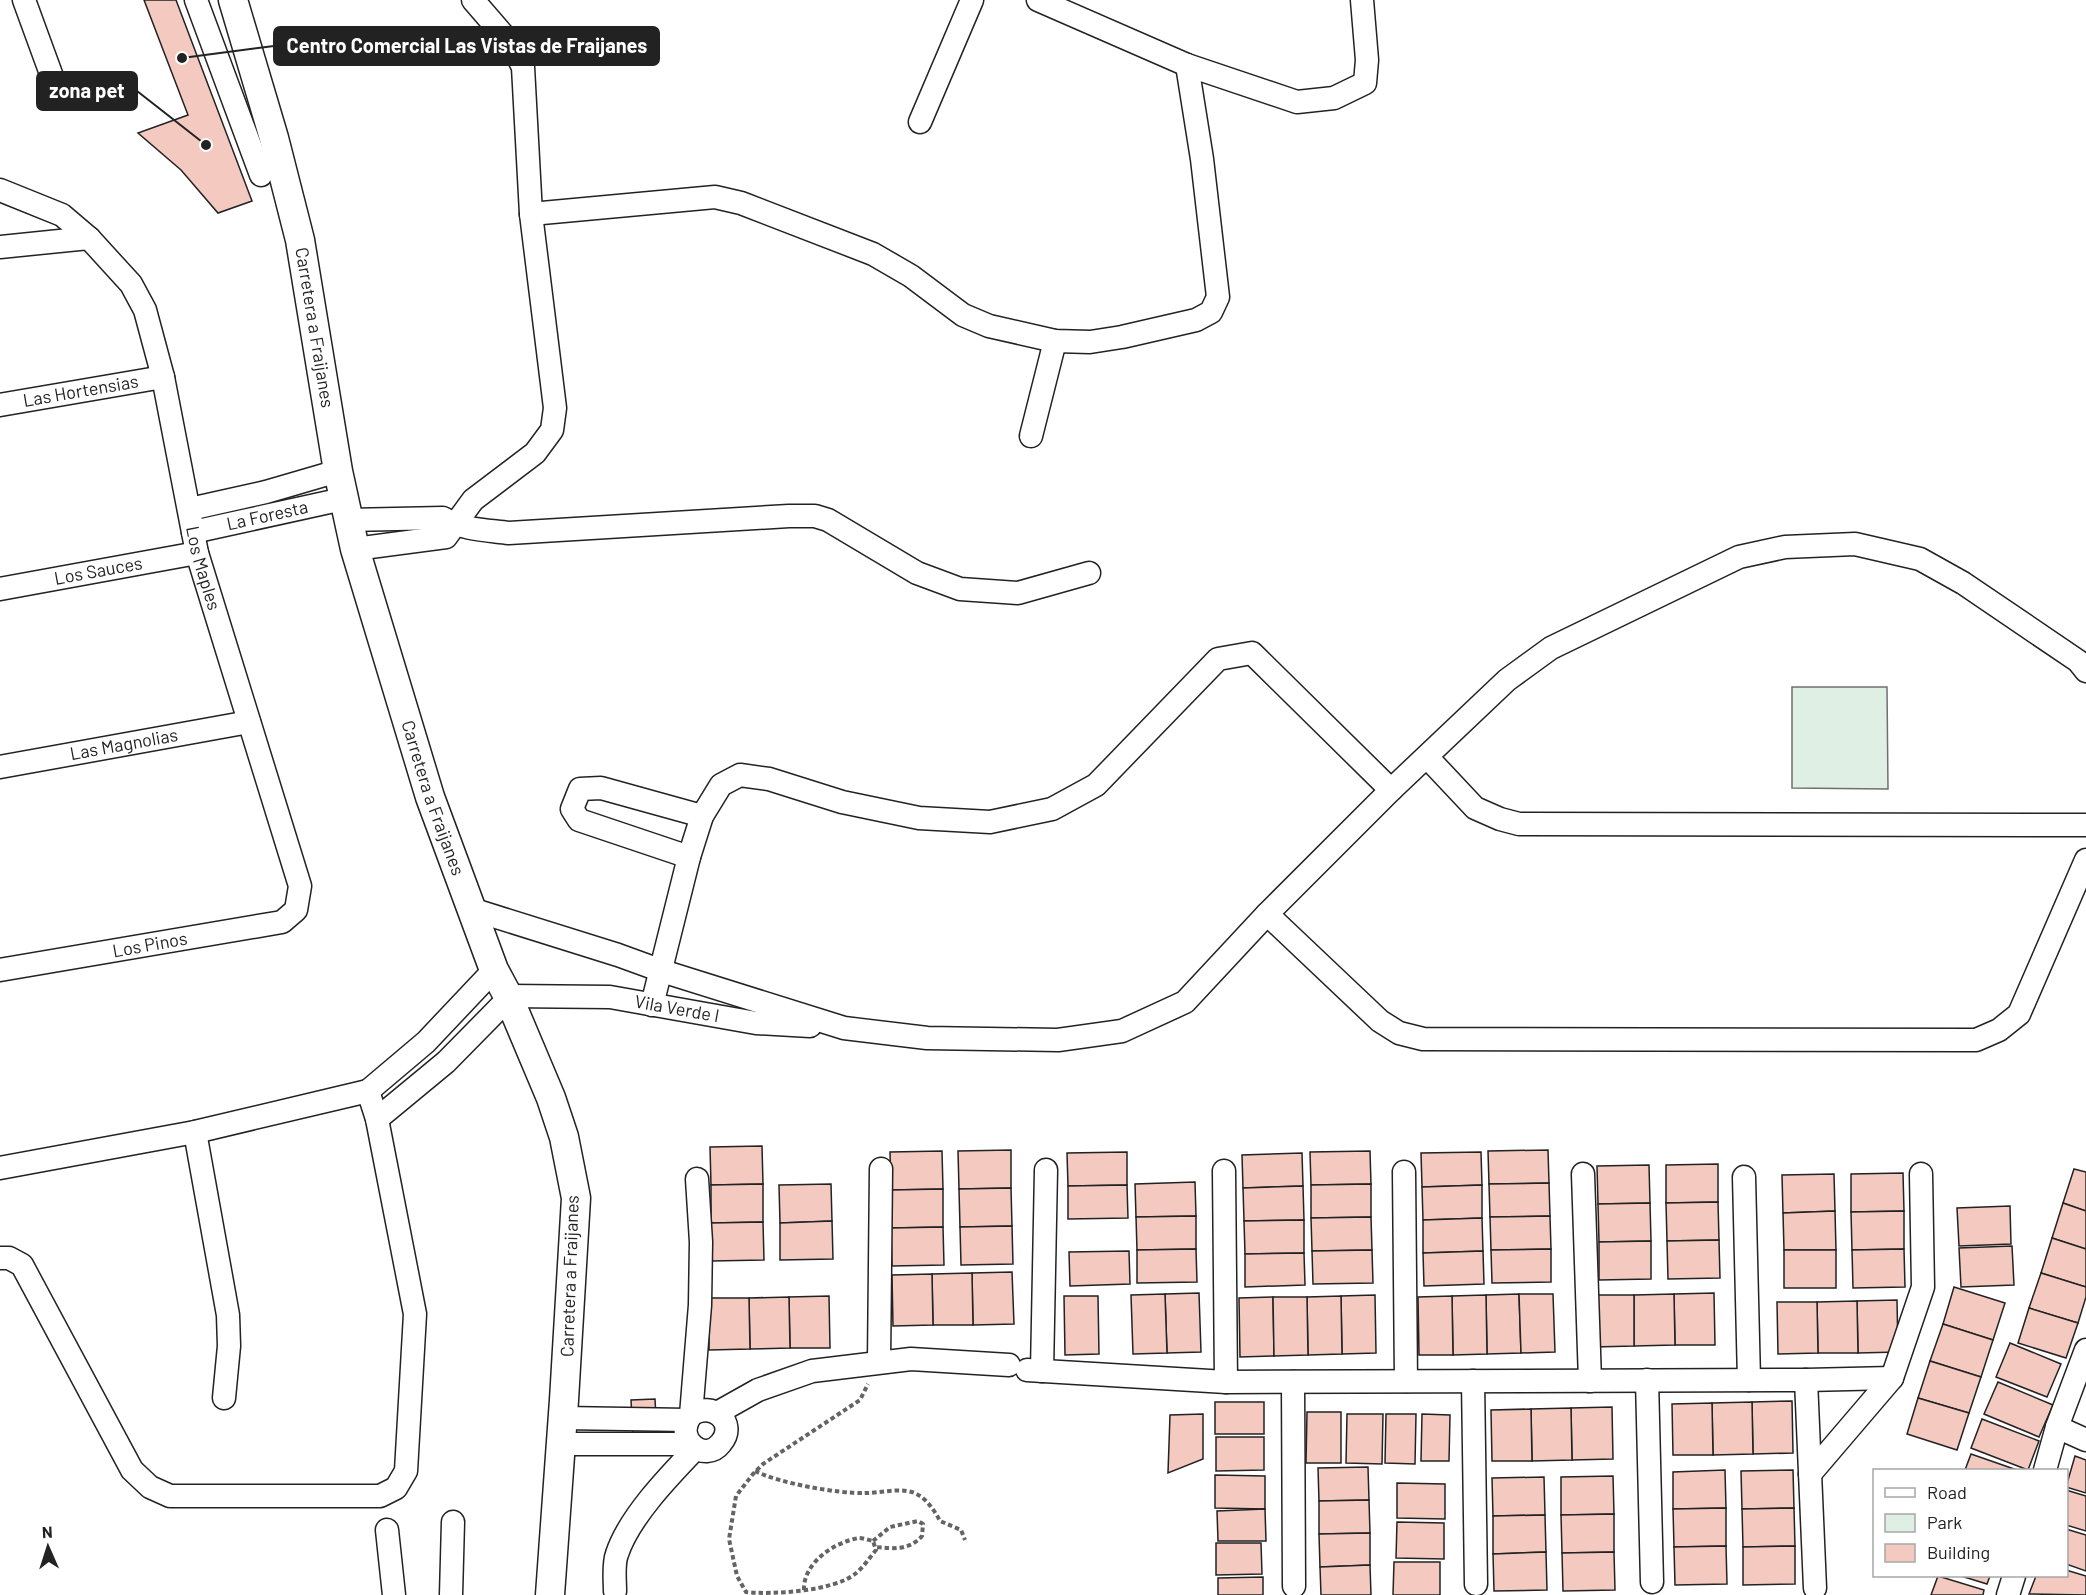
<svg xmlns="http://www.w3.org/2000/svg" width="2086" height="1595" viewBox="0 0 2086 1595" font-family="Barlow,sans-serif">
	<style>
		.green { fill: #e0efe3; stroke: #6f6f6f; stroke-width: 1.5 }
		.building { fill: #f3c9c0; stroke: #222; stroke-width: 1.5 }
		.lines { fill: none; stroke-linecap: round; stroke-linejoin: round }
		.minor-casing { stroke: #222; stroke-width: 25 }
		.major-casing { stroke: #222; stroke-width: 31 }
		.path { stroke: #646464; stroke-width: 4; stroke-dasharray: 4.5 3; stroke-linecap: butt }
		.minor { stroke: #fff; stroke-width: 22 }
		.major { stroke: #fff; stroke-width: 28 }
		.labels { text-anchor: middle; stroke-width: 4.5; stroke-linejoin: round; paint-order: stroke }
		.street-label { font-size: 18px; fill: #222; stroke: #fff }
		.leader { fill: none; stroke: #222; stroke-width: 2 }
		.callout-dot { fill: #222; stroke: #fff; stroke-width: 2 }
		.callout { fill: #222; stroke: #222; stroke-width: 2 }
		.callout-label { font-size: 20px; text-anchor: middle; font-weight: bold; fill: #fff }
	</style>
	<rect width="100%" height="100%" fill="#fff"/>
	<polygon class="green" points="1792,687 1887,687 1888,789 1792,788"/>
	<g class="building">
		<polygon points="144,0 176,0 252,201 218,213 181,170 138,133 188,115"/>
		<polygon points="762,1146 763,1184 711,1185 710,1147"/>
		<polygon points="1011,1150 1011,1188 959,1189 958,1151"/>
		<polygon points="1548,1150 1549,1183 1489,1184 1488,1151"/>
		<polygon points="942,1151 943,1189 891,1190 890,1152"/>
		<polygon points="1370,1151 1371,1184 1311,1185 1310,1152"/>
		<polygon points="1127,1152 1127,1185 1068,1186 1067,1153"/>
		<polygon points="1481,1152 1482,1185 1422,1187 1421,1153"/>
		<polygon points="1302,1153 1303,1186 1243,1188 1242,1155"/>
		<polygon points="1718,1164 1718,1202 1666,1203 1666,1165"/>
		<polygon points="1649,1165 1650,1203 1598,1204 1597,1166"/>
		<polygon points="2074,1169 2086,1172 2086,1211 2063,1203"/>
		<polygon points="1903,1173 1904,1211 1851,1212 1851,1174"/>
		<polygon points="1834,1174 1835,1211 1783,1213 1782,1175"/>
		<polygon points="1195,1182 1196,1216 1136,1217 1135,1184"/>
		<polygon points="1549,1183 1550,1216 1490,1217 1489,1184"/>
		<polygon points="763,1184 763,1222 711,1223 711,1185"/>
		<polygon points="831,1184 832,1221 780,1223 779,1185"/>
		<polygon points="1371,1184 1371,1217 1311,1218 1311,1185"/>
		<polygon points="1127,1185 1128,1218 1068,1219 1068,1186"/>
		<polygon points="1482,1185 1482,1218 1423,1220 1422,1187"/>
		<polygon points="1303,1186 1304,1220 1244,1221 1243,1188"/>
		<polygon points="1011,1188 1012,1226 960,1227 959,1189"/>
		<polygon points="943,1189 943,1227 891,1228 891,1190"/>
		<polygon points="1718,1202 1719,1240 1667,1241 1666,1203"/>
		<polygon points="1650,1203 1651,1241 1599,1242 1598,1204"/>
		<polygon points="2063,1203 2086,1211 2086,1249 2052,1238"/>
		<polygon points="2010,1206 2011,1244 1959,1246 1957,1208"/>
		<polygon points="1835,1211 1836,1250 1784,1250 1783,1213"/>
		<polygon points="1904,1211 1904,1249 1852,1250 1851,1212"/>
		<polygon points="1196,1216 1196,1249 1137,1250 1136,1217"/>
		<polygon points="1550,1216 1551,1249 1491,1250 1490,1217"/>
		<polygon points="1371,1217 1372,1250 1312,1251 1311,1218"/>
		<polygon points="1482,1218 1483,1251 1423,1253 1423,1220"/>
		<polygon points="1304,1220 1304,1253 1245,1254 1244,1221"/>
		<polygon points="832,1221 833,1259 780,1260 780,1223"/>
		<polygon points="763,1222 764,1260 712,1261 711,1223"/>
		<polygon points="1012,1226 1013,1264 961,1265 960,1227"/>
		<polygon points="943,1227 944,1265 892,1266 891,1228"/>
		<polygon points="2052,1238 2086,1249 2086,1287 2041,1273"/>
		<polygon points="1719,1240 1720,1278 1668,1279 1667,1241"/>
		<polygon points="1651,1241 1651,1279 1599,1280 1599,1242"/>
		<polygon points="2012,1246 2014,1285 1961,1287 1959,1248"/>
		<polygon points="1196,1249 1197,1282 1137,1283 1137,1250"/>
		<polygon points="1551,1249 1551,1282 1492,1283 1491,1250"/>
		<polygon points="1904,1249 1905,1287 1853,1288 1852,1250"/>
		<polygon points="1372,1250 1373,1283 1313,1284 1312,1251"/>
		<rect x="1784" y="1250" width="52" height="38"/>
		<polygon points="1129,1251 1130,1284 1070,1286 1069,1252"/>
		<polygon points="1483,1251 1484,1284 1424,1286 1423,1253"/>
		<polygon points="1304,1253 1305,1285 1245,1287 1245,1254"/>
		<polygon points="1012,1272 1014,1324 973,1325 972,1273"/>
		<polygon points="972,1273 973,1325 933,1325 932,1274"/>
		<polygon points="2041,1273 2086,1287 2086,1297 2078,1323 2029,1308"/>
		<polygon points="932,1274 933,1325 893,1326 892,1275"/>
		<polygon points="1954,1287 2005,1303 1993,1340 1943,1324"/>
		<polygon points="1199,1293 1201,1352 1167,1353 1165,1294"/>
		<polygon points="1714,1293 1715,1345 1675,1345 1674,1294"/>
		<polygon points="1165,1294 1167,1353 1133,1354 1131,1295"/>
		<polygon points="1519,1294 1521,1353 1487,1354 1486,1295"/>
		<polygon points="1519,1294 1553,1294 1555,1352 1521,1353"/>
		<polygon points="1674,1294 1675,1345 1634,1346 1634,1295"/>
		<polygon points="1375,1295 1376,1353 1342,1354 1341,1296"/>
		<polygon points="1486,1295 1487,1354 1453,1355 1452,1296"/>
		<polygon points="1593,1295 1634,1295 1634,1346 1594,1347"/>
		<polygon points="829,1296 830,1348 790,1348 789,1297"/>
		<polygon points="1064,1296 1098,1296 1099,1354 1065,1355"/>
		<polygon points="1341,1296 1342,1354 1308,1355 1307,1297"/>
		<polygon points="1452,1296 1453,1355 1419,1355 1418,1297"/>
		<polygon points="789,1297 790,1348 750,1349 749,1298"/>
		<polygon points="1273,1297 1274,1356 1240,1357 1239,1298"/>
		<polygon points="1273,1297 1307,1297 1308,1355 1274,1356"/>
		<polygon points="709,1298 749,1298 750,1349 709,1350"/>
		<polygon points="1897,1300 1898,1352 1858,1353 1857,1301"/>
		<polygon points="1857,1301 1858,1353 1818,1353 1817,1302"/>
		<polygon points="1777,1302 1817,1302 1818,1353 1778,1354"/>
		<polygon points="2029,1308 2078,1323 2066,1358 2018,1343"/>
		<polygon points="1943,1324 1993,1340 1981,1377 1930,1361"/>
		<polygon points="2010,1343 2061,1364 2047,1397 1996,1377"/>
		<polygon points="1930,1361 1981,1377 1969,1413 1918,1398"/>
		<polygon points="1998,1382 2053,1405 2039,1437 1984,1414"/>
		<polygon points="1918,1398 1969,1413 1957,1450 1907,1434"/>
		<polygon points="655,1399 658,1453 634,1454 631,1400"/>
		<polygon points="1792,1401 1793,1453 1753,1454 1752,1402"/>
		<rect x="1215" y="1402" width="49" height="32"/>
		<polygon points="1752,1402 1753,1454 1713,1455 1712,1403"/>
		<polygon points="1712,1403 1713,1455 1673,1455 1672,1404"/>
		<polygon points="1612,1407 1613,1459 1572,1460 1571,1408"/>
		<polygon points="1571,1408 1572,1460 1532,1461 1531,1409"/>
		<polygon points="1531,1409 1532,1461 1492,1461 1491,1410"/>
		<polygon points="1307,1412 1341,1412 1341,1463 1306,1463"/>
		<polygon points="1203,1414 1203,1459 1168,1473 1170,1415"/>
		<polygon points="1347,1414 1383,1414 1382,1464 1346,1463"/>
		<polygon points="1386,1414 1416,1414 1415,1464 1385,1463"/>
		<polygon points="1422,1414 1450,1415 1449,1461 1421,1461"/>
		<polygon points="1982,1419 2039,1441 2028,1470 1971,1448"/>
		<polygon points="1216,1437 1264,1437 1264,1470 1216,1471"/>
		<polygon points="1971,1454 2017,1470 1965,1470"/>
		<polygon points="2075,1456 2086,1460 2086,1493 2066,1487"/>
		<polygon points="1368,1467 1369,1500 1319,1501 1318,1468"/>
		<polygon points="1725,1470 1726,1508 1673,1509 1673,1472"/>
		<polygon points="1793,1470 1794,1508 1742,1509 1741,1471"/>
		<polygon points="1215,1475 1265,1476 1265,1509 1215,1508"/>
		<polygon points="1613,1476 1614,1514 1561,1515 1561,1477"/>
		<polygon points="1544,1477 1545,1515 1493,1516 1492,1478"/>
		<polygon points="1397,1483 1445,1484 1445,1519 1397,1518"/>
		<polygon points="2066,1490 2086,1496 2086,1531 2066,1525"/>
		<polygon points="1369,1500 1370,1533 1319,1534 1319,1501"/>
		<polygon points="1726,1508 1726,1546 1674,1547 1673,1509"/>
		<polygon points="1794,1508 1795,1546 1743,1547 1742,1509"/>
		<polygon points="1265,1509 1266,1541 1218,1541 1217,1511"/>
		<polygon points="1614,1514 1614,1552 1562,1553 1561,1515"/>
		<polygon points="1545,1515 1546,1552 1493,1554 1493,1516"/>
		<polygon points="1397,1522 1444,1523 1444,1559 1396,1558"/>
		<polygon points="2066,1529 2086,1535 2086,1571 2066,1564"/>
		<polygon points="1370,1533 1370,1565 1320,1567 1319,1534"/>
		<polygon points="1216,1543 1261,1543 1262,1574 1216,1575"/>
		<polygon points="1726,1546 1727,1584 1675,1585 1674,1547"/>
		<polygon points="1795,1546 1795,1584 1743,1585 1743,1547"/>
		<polygon points="1546,1552 1547,1590 1494,1591 1493,1554"/>
		<polygon points="1614,1552 1615,1590 1563,1591 1562,1553"/>
		<polygon points="1394,1562 1440,1562 1440,1595 1393,1595"/>
		<polygon points="1370,1565 1371,1595 1321,1595 1320,1567"/>
		<polygon points="2066,1570 2086,1576 2086,1595 2029,1594 2036,1576 2066,1576"/>
		<polygon points="1938,1576 1984,1590 1983,1595 1931,1595"/>
		<polygon points="1961,1576 1990,1576 1987,1584"/>
		<polygon points="1263,1577 1263,1595 1218,1595 1218,1578"/>
	</g>
	<g class="lines">
		<g class="minor-casing">
			<g id="minor">
				<polyline points="24,0 58,93"/>
				<polyline points="196,0 261,175"/>
				<polyline points="1038,0 1187,65 1297,102 1334,98 1365,83 1367,60 1362,0"/>
				<polyline points="920,122 972,0"/>
				<path id="s1" d="M0,190l62,25 27,23 42,46 14,26 18,67 34,176 103,333 -4,24 -14,12 -282,48"/>
				<polyline points="531,214 715,197 741,203 873,254 911,276 963,315 989,326 1055,341 1090,342 1122,337 1196,320 1211,312 1218,297 1202,159 1187,65"/>
				<polyline points="0,247 89,238"/>
				<path id="s2" d="M0,405l163,-28"/>
				<polyline points="1031,436 1055,341"/>
				<polyline points="190,509 266,492 338,471"/>
				<path d="M348,520l95,-2c21,12 43,12 66,15l280,-17h26l13,4 89,53 43,16 58,4 71,-20"/>
				<path id="s3" d="M193,532l150,-33"/>
				<polyline points="355,549 446,537 473,500 535,453 552,430 555,408 531,214 523,67 511,44 473,0"/>
				<path id="s4" d="M0,589l197,-36"/>
				<polyline points="1427,757 1475,808 1500,819 1519,824 2086,825"/>
				<path id="s5" d="M0,767l249,-45"/>
				<polyline points="689,857 579,820 572,809 580,789 601,788 702,816"/>
				<polyline points="471,909 618,955 662,971 844,1028 927,1038 1058,1040 1122,1031 1185,1002 1267,914 1391,790 1507,680 1551,648 1739,557 1785,547 1855,544 1920,559 1963,583 2078,661 2086,671"/>
				<polyline points="1267,914 1380,1021 1399,1033 1423,1039 1976,1040 1999,1030 2019,1014 2086,860"/>
				<path id="s6" d="M508,996l102,1 146,26 54,3"/>
				<polyline points="652,1005 689,857 702,816 721,785 740,775 769,779 842,802 919,818 990,822 1052,809 1096,785 1218,659 1252,653 1391,790"/>
				<polyline points="368,1091 426,1042 494,970"/>
				<polyline points="377,1119 446,1062 509,998"/>
				<polyline points="195,1132 228,1315 229,1346 224,1398"/>
				<polyline points="0,1168 195,1132 368,1091 377,1119 415,1314 406,1471 396,1488 380,1496 170,1496 150,1487 132,1470 22,1265 9,1258 0,1258"/>
				<polyline points="1224,1171 1226,1382"/>
				<polyline points="1404,1172 1406,1381"/>
				<polyline points="1583,1174 1590,1381"/>
				<polyline points="1744,1177 1749,1380"/>
				<polyline points="879,1362 881,1169"/>
				<polyline points="1027,1370 1226,1382 1806,1380 1892,1378"/>
				<polyline points="1042,1371 1046,1170"/>
				<polyline points="1647,1380 1652,1582"/>
				<polyline points="1806,1380 1815,1588"/>
				<polyline points="1473,1381 1476,1584"/>
				<polyline points="1293,1382 1294,1586"/>
				<polyline points="717,1413 758,1390 812,1371 911,1359 1009,1365"/>
				<path d="M691,1415c21,-15 47,8 30,28 -16,21 -48,-3 -30,-28l9,-110 1,-63 -4,-63"/>
				<polyline points="563,1418 688,1420"/>
				<polyline points="2057,1427 2086,1440"/>
				<polyline points="561,1444 691,1444"/>
				<polyline points="2045,1470 2057,1427 2086,1350"/>
				<polyline points="1810,1474 1892,1378 1923,1287 1921,1174"/>
				<polyline points="387,1530 394,1595"/>
				<path d="M615,1591c0,-11 -2,-27 2,-37 12,-37 53,-79 79,-106"/>
				<polyline points="451,1595 453,1522"/>
				<polyline points="2008,1595 2014,1576"/>
			</g>
		</g>
		<g class="major-casing">
			<g id="major">
				<path id="s7" d="M233,0l41,138 26,102 38,231 17,78 75,248 64,173 14,26 43,102 13,39 12,61 -12,202 -14,195"/>
			</g>
		</g>
		<g class="path">
			<path d="M755,1471c24,12 83,23 110,22 13,0 29,-4 42,-2 16,2 26,17 33,30l21,9 4,10"/>
			<path d="M873,1541l17,-14 28,-6 5,3 -1,12c-12,14 -28,13 -46,11"/>
			<path d="M804,1590c-1,-27 30,-48 55,-52 4,0 9,2 14,3l3,9c-6,7 -13,18 -21,24 -21,17 -83,21 -109,18l-9,-16 -8,-37 7,-43 17,-22 10,-10 97,-64 8,-16"/>
		</g>
		<use href="#minor" class="minor"/>
		<use href="#major" class="major"/>
	</g>
	<g class="labels">
		<g class="street-label">
			<text dy="6" stroke="none"><textPath href="#s7" startOffset="338">Carretera a Fraijanes</textPath></text>
			<text dy="6" stroke="none"><textPath href="#s2" startOffset="82">Las Hortensias</textPath></text>
			<text dy="6" stroke="none"><textPath href="#s3" startOffset="76">La Foresta</textPath></text>
			<text dy="6" stroke="none"><textPath href="#s1" startOffset="459">Los Maples</textPath></text>
			<text dy="6" stroke="none"><textPath href="#s4" startOffset="100">Los Sauces</textPath></text>
			<text dy="6" stroke="none"><textPath href="#s5" startOffset="126">Las Magnolias</textPath></text>
			<text dy="6" stroke="none"><textPath href="#s7" startOffset="824">Carretera a Fraijanes</textPath></text>
			<text transform="translate(150 945) rotate(-10)" y="6">Los Pinos</text>
			<text dy="6" stroke="none"><textPath href="#s6" startOffset="170">Vila Verde I</textPath></text>
			<text transform="translate(570 1276) rotate(-88)" y="6">Carretera a Fraijanes</text>
		</g>
	</g>
	<path class="leader" d="M182 58L274 46M206 145L137 91"/>
	<g class="callout-dot">
		<circle cx="182" cy="58" r="6"/>
		<circle cx="206" cy="145" r="6"/>
	</g>
	<g class="callout">
		<rect x="274" y="27" width="385" height="38" rx="6"/>
		<rect x="37" y="72" width="100" height="38" rx="6"/>
	</g>
	<g class="callout-label">
		<text x="467" y="53">Centro Comercial Las Vistas de Fraijanes</text>
		<text x="87" y="98">zona pet</text>
	</g>
	<rect x="1873" y="1469" width="195" height="108" fill="#ffffff" stroke="#a7a7a7" stroke-width="1.5"/>
	<rect x="1885" y="1488" width="30" height="9" fill="#ffffff" stroke="#a7a7a7" stroke-width="1.5"/>
	<text x="1927" y="1499" font-size="18" fill="#222222">Road</text>
	<rect x="1885" y="1514" width="30" height="18" fill="#e0efe3" stroke="#a7a7a7" stroke-width="1.5"/>
	<text x="1927" y="1529" font-size="18" fill="#222222">Park</text>
	<rect x="1885" y="1544" width="30" height="18" fill="#f3c9c0" stroke="#a7a7a7" stroke-width="1.5"/>
	<text x="1927" y="1559" font-size="18" fill="#222222">Building</text>
	<g transform="translate(48 1547) rotate(357)" stroke="#ffffff" stroke-width="4.5" paint-order="stroke">
	<path d="M0-4.5L10 22L0 15L-10 22Z" fill="#222222"/>
	<text y="-9" font-size="16" font-weight="bold" text-anchor="middle" fill="#222222">N</text>
	</g>
</svg>
